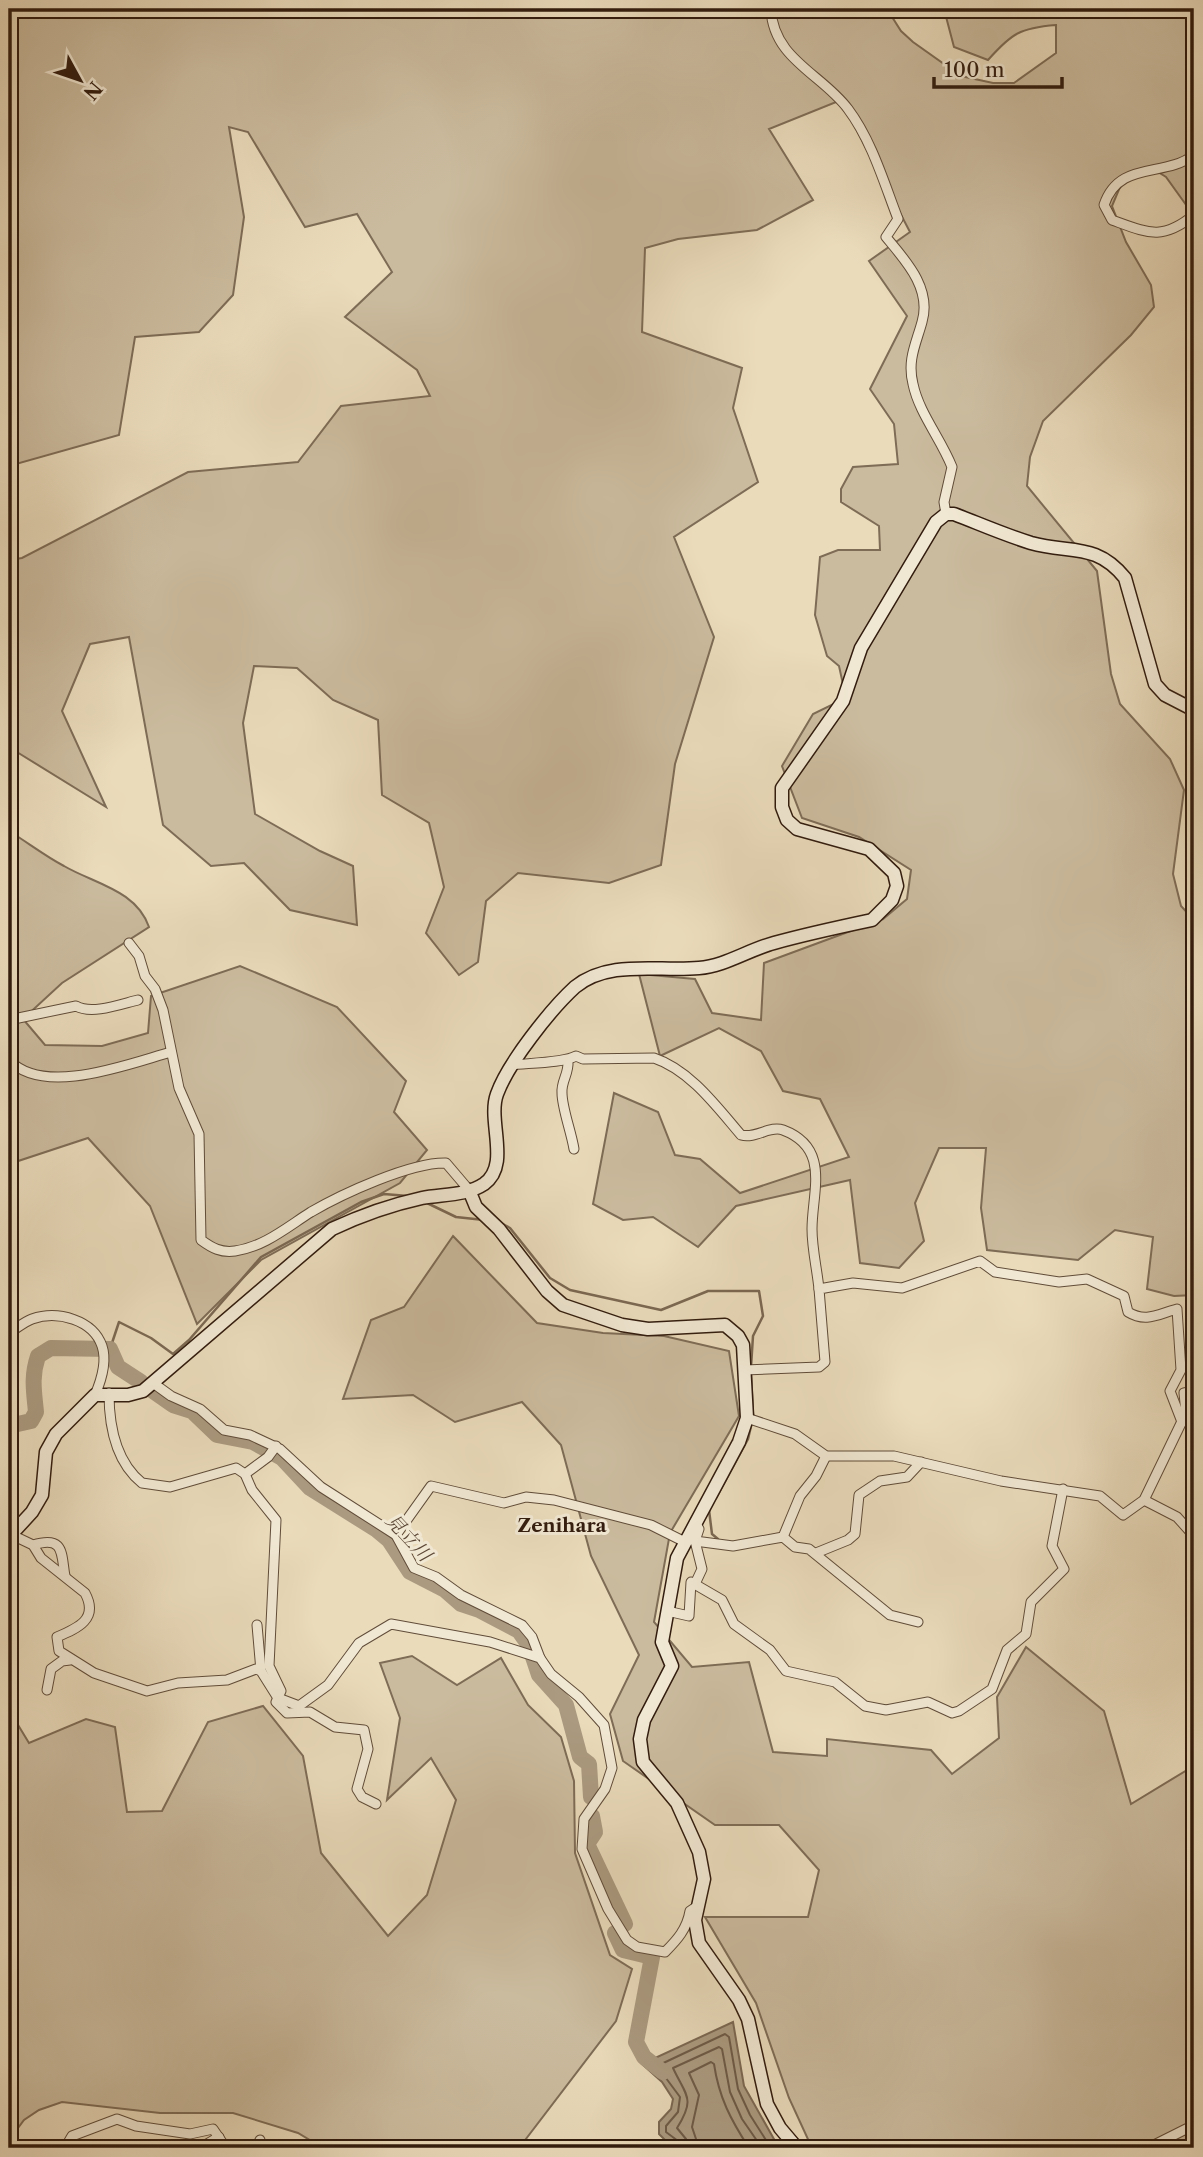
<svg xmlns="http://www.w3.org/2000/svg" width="1203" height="2157" viewBox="0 0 1203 2157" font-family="'Libre Caslon Text','Noto Serif JP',serif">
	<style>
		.green { fill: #cbbb9e; stroke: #7e6c56; stroke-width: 2 }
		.water { fill: #ab9a80; stroke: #7b6852; stroke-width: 2 }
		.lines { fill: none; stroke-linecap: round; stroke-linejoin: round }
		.shore { stroke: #6e5b47; stroke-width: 2 }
		.stream { stroke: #7b6852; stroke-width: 2.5 }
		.river { stroke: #ab9a80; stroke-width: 16 }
		.street-casing { stroke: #604c39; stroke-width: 11 }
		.secondary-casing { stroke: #321c0e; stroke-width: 15 }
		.street { stroke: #f1e8d3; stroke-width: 9 }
		.secondary { stroke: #f1e8d3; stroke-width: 12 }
		.labels { text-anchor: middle; stroke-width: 6; stroke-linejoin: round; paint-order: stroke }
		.neighbourhood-label { font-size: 19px; font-weight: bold; fill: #321c0e; stroke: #f1e8d3 }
		.water-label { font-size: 19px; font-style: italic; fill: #5c4836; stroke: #f1e8d3 }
	</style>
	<rect width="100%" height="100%" fill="#eadbbb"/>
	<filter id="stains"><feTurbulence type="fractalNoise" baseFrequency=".00286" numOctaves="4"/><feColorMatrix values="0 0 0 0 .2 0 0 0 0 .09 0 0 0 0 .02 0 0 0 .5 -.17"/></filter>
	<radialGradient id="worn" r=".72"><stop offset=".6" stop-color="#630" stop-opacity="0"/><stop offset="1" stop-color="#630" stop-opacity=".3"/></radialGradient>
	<g class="green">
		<path d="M9,9h878l14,22 12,11 48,34 32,7h21l42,-30v-28c-36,3 -44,8 -68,35l-34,-13 -10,-38h250v207l-28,-39 -16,-10 -25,8 -13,31 14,36 25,43 3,22 -23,28 -88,86 -13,36 -3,29 70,85 14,103 9,30 50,55 14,31 -11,84 8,32 13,14v80l-7,14v24l7,13v244l-20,1 -27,-7 6,-52 -38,-7 -37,30 -91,-10 -6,-42 5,-60h-47l-24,55 9,38 -25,27 -39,-5 -10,-83 -114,26 -38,41 -45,-30 -30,3 -30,-16 21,-111 44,19 17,43 25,4 40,34 109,-36 -29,-58 -37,-8 -22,-40 -42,-23 -59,28 -21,-82 56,5 17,34 49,7 3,-57 119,-44 24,-20 4,-29 -52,-33 -57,-19 -20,-52 31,-52 33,-16 -7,-32 -12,-10 -12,-41 5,-58 18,-7h42l-1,-24 -38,-24v-13l12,-22 45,-3 -4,-40 -24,-35 37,-73 -38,-55 41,-29 -69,-132 -72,29 44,71 -56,30 -79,9 -33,9 -3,84 100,36 -9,40 25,74 -84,55 40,100 -39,127 -14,101 -52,18 -91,-10 -32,28 -8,61 -19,13 -33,-42 18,-46 -15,-64 -47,-28 -4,-75 -45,-20 -36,-32 -43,-2 -11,57 12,91 65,37 33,15 4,59 -67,-15 -46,-47 -33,3 -48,-41 -34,-188 -39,7 -28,67 44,96 -94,-58 -3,-16v-173l13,-2 166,-86 110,-10 43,-56 89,-10 -13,-26 -72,-53 47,-45 -35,-58 -52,13 -57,-95 -19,-5 15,90 -11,78 -34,37 -64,5 -16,98 -110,31z"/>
		<path d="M9,831c18,11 36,25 55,35 31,18 72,24 85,61l-87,56 -39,36 22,26 57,1 46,-13 3,-37 89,-30 97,41 69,74 -12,31 33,38 -27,33 -139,77 -64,64 -47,-118 -62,-68 -79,26z"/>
		<polygon points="453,1236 537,1323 603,1333 664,1336 729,1351 739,1416 670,1533 654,1622 692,1667 749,1662 773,1752 827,1756 827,1739 931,1750 952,1774 999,1738 997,1697 1026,1647 1104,1711 1131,1804 1192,1767 1189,1713 1194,1700 1194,2148 812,2148 789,2098 756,2003 705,1917 808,1917 819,1870 779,1825 715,1825 623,1761 610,1714 639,1655 591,1556 561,1445 522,1402 455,1422 413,1395 343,1399 371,1320 404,1307"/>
		<polygon points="412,1656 457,1685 501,1658 528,1705 561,1737 574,1781 575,1853 610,1955 632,1969 616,2021 519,2148 323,2148 298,2133 233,2113 160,2113 62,2102 39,2110 24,2120 9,2140 9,1710 29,1743 86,1719 115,1727 127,1812 162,1811 208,1722 263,1706 303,1756 321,1853 388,1936 427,1895 456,1800 431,1758 387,1800 400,1718 380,1663"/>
	</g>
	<polygon class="water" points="733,2022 744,2086 779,2148 680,2148 668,2143 659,2134 659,2122 671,2109 673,2099 662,2082 642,2064"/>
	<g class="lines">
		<g class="shore">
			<polyline points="679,2148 678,2141 666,2132 666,2126 678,2112 680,2097 657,2066 725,2034 729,2037 738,2089 750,2115 771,2148"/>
			<path d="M688,2148l-2,-9 -9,-11c19,-30 9,-32 -4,-60l46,-21 3,2 8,43 12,27 20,29"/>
			<path d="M699,2148l-7,-21 7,-32 -10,-22 22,-11 3,2c5,34 17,56 35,84"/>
		</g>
		<g class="stream">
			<polyline points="427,1203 456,1217 484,1220"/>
			<polyline points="497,1221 510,1228 550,1278 570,1290 661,1310 708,1291 759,1291 763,1316 753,1336 751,1367"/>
			<polyline points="110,1349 119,1322 151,1338 173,1354 189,1340 261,1257 361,1202 384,1194 408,1196"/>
			<polyline points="751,1373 753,1416"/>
			<polyline points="716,1498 748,1439 752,1422"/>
			<polyline points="709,1510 712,1534 718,1539"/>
		</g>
		<g class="river">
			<polyline points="153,1391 173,1405 192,1411 217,1435 253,1442 282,1458 310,1488 377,1530 389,1540 410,1572 445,1590 461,1604 479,1610 519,1631 529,1645 539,1675 566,1705 580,1757 589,1764 591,1797"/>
			<path d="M9,1426l22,-5 5,-9c-2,-21 -5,-35 2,-56l13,-8 59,1 8,18 23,15"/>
			<polyline points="592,1816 595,1832 587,1844 625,1924"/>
			<polyline points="615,1933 623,1950 652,1957 636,2042 644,2057 663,2072"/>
		</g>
		<g class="street-casing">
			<g id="street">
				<path d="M771,9c2,50 51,65 77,100 24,32 36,74 50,110l-12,18c19,23 46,51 36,85 -6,22 -15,38 -9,62 6,29 28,55 39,83l-8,35 2,12"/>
				<path d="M1194,155c-30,23 -75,5 -90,50l8,15c36,13 50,21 82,-5"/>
				<path d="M129,943l10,13 6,20 10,13 8,21 16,78 20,46 2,106c11,8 20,13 34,11 29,-4 52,-24 76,-39 31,-18 100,-50 135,-49l23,27"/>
				<path d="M9,1020l67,-14c16,9 45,-2 62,-6"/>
				<path d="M9,1060c35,37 119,4 162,-8"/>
				<path d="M568,1061c1,13 -7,20 -6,32 0,15 9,38 12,56"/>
				<path d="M511,1065c17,-2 53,-2 65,-9l7,3 71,-1c36,12 63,49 87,77 15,4 29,-10 42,-5 48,18 29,62 29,99 0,20 5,40 7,60"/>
				<path d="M9,1333c8,-5 15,-11 23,-14 26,-9 61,1 70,27 5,15 -1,35 -7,49"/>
				<path d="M744,1370l75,-3 6,-5 -6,-73 34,-6 49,5 78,-27 15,11 64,10 28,-3 37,17 4,16c18,11 30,2 49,-3l4,61 -11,21 12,31"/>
				<polyline points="153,1383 171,1396 200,1409 224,1430 250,1435 280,1449 321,1487 396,1535 414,1568 436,1577 461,1595 522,1625 532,1637 540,1658"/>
				<path d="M109,1393c0,32 7,69 33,90l28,4 66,-19 9,6 7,16 24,30 -7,146 12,25 -5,11 11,11 23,-1 25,15 29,3 4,19 -11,40 5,8 14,7"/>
				<polyline points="747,1418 795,1434 826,1456 894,1456 1001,1481 1100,1496 1123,1515 1144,1500 1186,1413 1184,1393 1194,1391"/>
				<polyline points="245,1474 268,1457 276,1446"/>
				<polyline points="1144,1500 1177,1517 1194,1536"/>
				<polyline points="695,1522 699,1529 695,1541 733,1546 783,1537 795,1547 809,1549 890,1615 918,1622"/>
				<path d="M12,1535l21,10 8,13 44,35c14,26 -7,35 -28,44l2,14 35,22 53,18 31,-8 49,-3 29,-11 5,2 17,27 21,8 29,-21 31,-42 32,-19 99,18 50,16 11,16 28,23 25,28 8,43 -7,21 -21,30 -2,30 26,60 19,31 10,7 28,5c12,-12 22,-23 25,-41l9,-6"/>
				<polyline points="396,1535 431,1486 504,1503 526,1497 554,1500 651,1525 685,1542"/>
				<polyline points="783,1537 800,1496 816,1476 826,1456"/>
				<path d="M33,1545c32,-10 28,9 32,31"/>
				<polyline points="816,1553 848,1540 855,1534 859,1495 880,1481 907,1477 921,1462"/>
				<polyline points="695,1584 702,1569 695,1541"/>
				<polyline points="667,1611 689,1616 691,1582 722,1600 734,1624 770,1650 786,1671 835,1682 865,1706 886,1710 928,1702 952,1713 959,1711 992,1689 1007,1650 1026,1634 1031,1602 1064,1569 1052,1546 1063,1489"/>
				<polyline points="257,1625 261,1671"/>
				<polyline points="47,1690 51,1669 62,1661 70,1660"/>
				<polyline points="65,2148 72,2136 117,2119 136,2126 190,2134 213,2129 226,2148"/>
				<polyline points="123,2148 133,2148"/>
				<polyline points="200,2148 219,2137"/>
				<polyline points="257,2148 260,2140"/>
				<polyline points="1148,2148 1194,2125"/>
			</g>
		</g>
		<g class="secondary-casing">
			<g id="secondary">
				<polyline points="469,1190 476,1207 499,1229 547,1291 563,1305 622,1325 648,1329 725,1325 738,1336 743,1345 747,1418 739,1442 677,1558 662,1642 672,1666 644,1720 640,1739 643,1762 677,1803 699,1852 704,1879 695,1920 699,1943 739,2000 748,2019 767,2104 780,2128 797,2148"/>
				<path d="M9,1537l23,-25 10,-17 4,-43 10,-18 39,-39h33l15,-4 189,-162c30,-14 58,-24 90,-31 20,-4 44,-2 62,-14 27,-19 3,-63 13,-90 11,-31 54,-85 78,-107 34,-28 84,-15 124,-19 26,-2 49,-18 75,-25 32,-9 65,-16 98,-23l20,-20 5,-14 -3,-13 -25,-24 -72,-20 -10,-9 -5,-13v-19l61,-87 18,-53 75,-126 10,-8h8c26,10 51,21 77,29 39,11 65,-1 94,35l30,106 10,11 29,15"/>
			</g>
		</g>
		<use href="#street" class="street"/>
		<use href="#secondary" class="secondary"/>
	</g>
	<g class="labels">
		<g class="neighbourhood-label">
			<text x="562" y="1532">Zenihara</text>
		</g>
		<g class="water-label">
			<text transform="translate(409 1537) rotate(47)" y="7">見立川</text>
		</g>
	</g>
	<rect width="1203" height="2157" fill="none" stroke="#eadbbb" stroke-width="35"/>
	<rect x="10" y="10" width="1182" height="2136" fill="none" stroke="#321c0e" stroke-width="3.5"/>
	<rect x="18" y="18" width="1168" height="2122" fill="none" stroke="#321c0e" stroke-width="2"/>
	<g transform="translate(80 80) rotate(130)" stroke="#f1e8d3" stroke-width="5" paint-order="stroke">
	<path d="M0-5L12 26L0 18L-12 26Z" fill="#321c0e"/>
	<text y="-10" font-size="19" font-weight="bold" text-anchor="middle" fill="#321c0e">N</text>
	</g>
	<path d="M934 77v10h128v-10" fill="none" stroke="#321c0e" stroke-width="3.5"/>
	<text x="944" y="77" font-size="21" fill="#321c0e" stroke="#f1e8d3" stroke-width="5" paint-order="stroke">100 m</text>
	<rect width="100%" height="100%" filter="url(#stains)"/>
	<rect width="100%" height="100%" fill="url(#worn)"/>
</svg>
